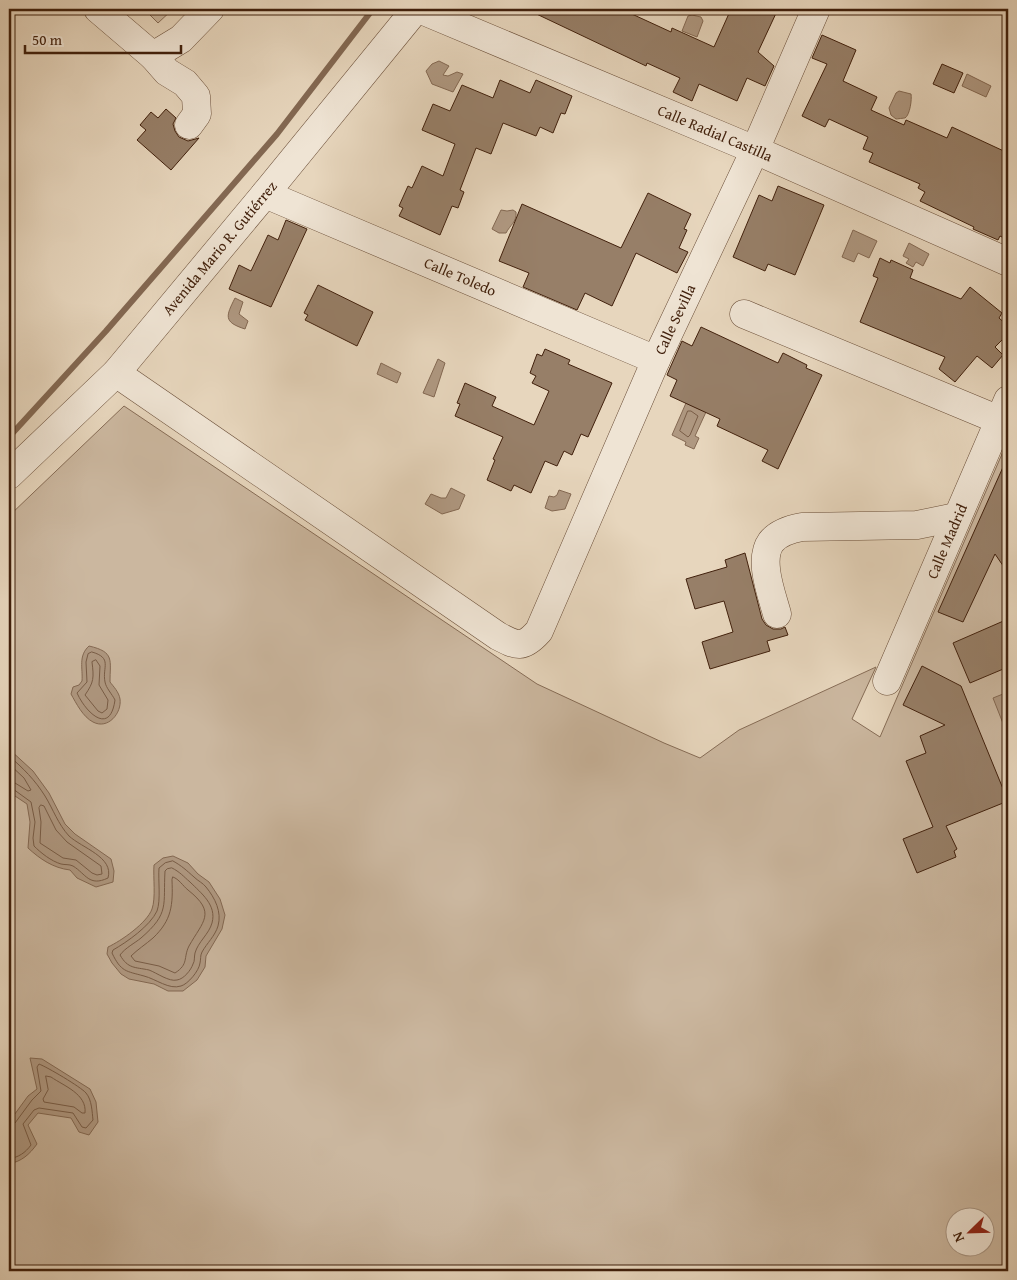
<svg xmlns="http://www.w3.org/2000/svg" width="1017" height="1280" viewBox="0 0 1017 1280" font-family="'Gentium Book Plus',serif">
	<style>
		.green { fill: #cbb79f; stroke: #866c56; fill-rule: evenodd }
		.water { fill: #af9881; stroke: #836852 }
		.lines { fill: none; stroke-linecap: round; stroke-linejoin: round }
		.shore { stroke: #785c46; stroke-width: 1 }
		.stream { stroke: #836852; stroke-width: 6 }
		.building { fill: #977f68; stroke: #41200c }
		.minor-casing { stroke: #6a4e38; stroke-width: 29 }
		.minor { stroke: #efe4d4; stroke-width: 28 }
		.labels { text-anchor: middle; stroke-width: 4; stroke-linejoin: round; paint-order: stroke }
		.street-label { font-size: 15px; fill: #41200c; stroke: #efe4d4 }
	</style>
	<rect width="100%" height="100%" fill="#e7d6bd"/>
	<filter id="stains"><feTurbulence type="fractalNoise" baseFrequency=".004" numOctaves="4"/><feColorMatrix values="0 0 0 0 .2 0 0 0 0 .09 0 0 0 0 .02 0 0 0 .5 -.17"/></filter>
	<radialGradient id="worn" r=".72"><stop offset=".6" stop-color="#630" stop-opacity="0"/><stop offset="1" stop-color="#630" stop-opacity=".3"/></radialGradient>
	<g class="green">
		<polygon points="144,9 173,9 158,23"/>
		<path d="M124,406l413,278 127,59 36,15 39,-28 137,-63 -24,52 28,18 128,-297v831h-999v-755zM954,1218h30v30h-30z"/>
	</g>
	<g class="water">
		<polygon points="692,15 701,17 703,21 697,37 682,31 688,16"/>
		<polygon points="439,61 449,66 443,75 448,76 457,72 463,74 453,92 432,84 426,71 432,64"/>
		<polygon points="967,74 991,86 986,97 962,86"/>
		<path d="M899,91l12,3c1,5 -1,21 -6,24 -1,0 -8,1 -9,1l-5,-4 -2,-7 7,-15z"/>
		<path d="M501,210l6,1 6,-1 3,2c1,10 -6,13 -10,21h-7l-7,-4z"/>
		<polygon points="853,230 877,241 869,258 858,253 854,262 842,257"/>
		<polygon points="909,243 929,254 923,266 916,262 913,267 906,263 909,259 903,256"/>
		<path d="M235,298l8,4 -4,12 9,7 -3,8c-22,-7 -19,-13 -10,-31z"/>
		<polygon points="438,359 445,363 434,397 423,393"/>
		<polygon points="381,363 401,373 397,383 377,374"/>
		<polygon points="686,403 706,412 695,436 699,438 694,449 685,445 686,442 672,435"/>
		<polygon points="451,488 465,495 459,509 442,514 425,504 431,494 441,498 446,498"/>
		<polygon points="559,490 571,494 565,509 552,511 545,508 549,496 554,497 557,495"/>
		<path d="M89,646c26,6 21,14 21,36 3,4 9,10 10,17 2,14 -12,31 -27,23 -10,-5 -17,-19 -22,-28l2,-7 6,-2 3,-4c1,-13 -4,-25 7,-35z"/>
		<polygon points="1008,692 1008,736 993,698"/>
		<path d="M9,749l24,22 16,22 16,31 10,10 36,25 3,12 -1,11 -17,5 -19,-9 -7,-8c-17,-2 -30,-11 -42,-22l2,-26 -3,-18 -18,-12z"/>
		<path d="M173,856l15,7 10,11 11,8 11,17 5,16 -3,14 -16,27 -1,11 -8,13 -14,11h-15l-14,-7 -25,-5 -8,-5 -9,-11 -5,-9 1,-7c13,-6 39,-24 44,-38 4,-11 1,-32 2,-44l9,-7z"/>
		<path d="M30,1058l12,1 48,30 6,13 2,20 -9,13 -10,-3 -8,-14 -33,-5 -10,12 9,19c-8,11 -15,17 -28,20v-42l19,-26 9,-7z"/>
	</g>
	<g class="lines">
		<g class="shore">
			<polygon points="688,411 691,411 698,416 690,435 688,437 680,431"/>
			<path d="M92,652c21,6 10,15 13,30 1,6 7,12 10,18 -5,36 -29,13 -38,-7l10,-11 -1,-20 2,-8z"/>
			<path d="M96,660l4,6 -1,19 9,15 -1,9 -5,4 -4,-2 -13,-16c9,-13 9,-17 7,-33z"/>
			<path d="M9,756c14,12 26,24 36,40 8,13 13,28 24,40 13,12 45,21 39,42 -19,9 -22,-4 -35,-12 -4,-2 -8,-1 -12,-2 -10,-3 -20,-11 -27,-18l-1,-8 2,-16 -4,-20 -18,-13h-4"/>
			<polyline points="9,764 24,778 31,790 28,791 15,783 9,782"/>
			<polygon points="41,805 44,806 56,830 67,842 101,866 102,874 97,875 92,873 76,860 63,858 40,843 41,822 39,808"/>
			<path d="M173,861c9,5 13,9 21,16 4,4 9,6 12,10 9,11 16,25 12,39 -3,10 -11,17 -16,26 -2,4 -1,7 -2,11 -1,8 -12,21 -19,23 -12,4 -25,-7 -37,-10 -18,-5 -23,-4 -32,-23l1,-3c14,-8 37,-24 44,-39 4,-11 1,-31 2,-43l6,-5z"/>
			<path d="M172,868c8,4 11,8 18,14 11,11 27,23 22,41 -3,11 -14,19 -17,30 -1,4 0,8 -2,11 -2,6 -9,15 -16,16 -8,2 -20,-7 -28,-10 -14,-3 -21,-1 -29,-15 5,-7 15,-12 21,-17 29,-25 22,-33 24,-67l2,-2z"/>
			<path d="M173,877c6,2 10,9 15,13 29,23 15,31 1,56 -6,12 0,18 -14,27l-16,-7 -24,-5 -4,-5c6,-6 15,-12 22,-18 19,-18 20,-33 19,-58z"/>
			<path d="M46,1076l5,1c13,9 36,17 34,36h-3l-8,-6 -30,-5 -1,-3 5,-9z"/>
			<path d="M9,1125l6,-2 17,-23 9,-9 -4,-24 2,-3c8,3 42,23 47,29 6,7 6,19 7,27l-7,8 -4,-1 -9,-14 -34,-5 -5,2 -11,14 8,21c-6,8 -12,12 -22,14"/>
		</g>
		<polyline class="stream" points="9,437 106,331 277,134 373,9"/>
	</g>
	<g class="building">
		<polygon points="526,9 621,9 671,32 672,28 714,47 731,9 778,9 758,52 774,66 765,86 747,78 737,101 699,84 692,101 673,92 680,78 647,63 646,66"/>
		<polygon points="822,35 856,50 843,81 877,97 871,110 904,125 906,120 947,138 952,127 1008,153 1008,240 1000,236 998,240 973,229 974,227 920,201 925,192 918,188 920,184 869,162 873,153 863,149 868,137 829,119 825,127 802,116 827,64 812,58"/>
		<polygon points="942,64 963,73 954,93 933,84"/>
		<polygon points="500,80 530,93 536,80 572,96 565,114 561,113 553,133 540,127 536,136 503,123 491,154 476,148 460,190 464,192 458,208 452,206 440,235 399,216 403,208 399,206 408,186 412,188 422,166 443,176 455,144 422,130 433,104 450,111 462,85 493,98"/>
		<polygon points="166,109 176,118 173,124 175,131 179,137 188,141 199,138 171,170 137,140 146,130 140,125 151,112 158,118"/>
		<polygon points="778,186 824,205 795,275 768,264 765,271 733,257 759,195 772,201"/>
		<polygon points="648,193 691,214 684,229 687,230 679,248 688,252 677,273 636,253 612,306 585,293 577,310 523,287 529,273 499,261 522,204 621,248"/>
		<polygon points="286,220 307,229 271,307 229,289 239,265 251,271 268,235 278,240"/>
		<polygon points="880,258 890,263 891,260 913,270 910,278 961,299 970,287 1002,313 999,318 1008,326 1008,334 995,347 1003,355 992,368 977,356 955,382 939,369 945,357 860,322 878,278 873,276"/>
		<polygon points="318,285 373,312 357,346 305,320 308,315 304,313"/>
		<polygon points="701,327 778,363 783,353 807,365 806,368 822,375 778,469 762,461 768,450 717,426 720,419 670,396 677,380 667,375 670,368 682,341 692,346"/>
		<polygon points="545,349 570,360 568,364 612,383 588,437 581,434 572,455 564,451 557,466 545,461 531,493 514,485 511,491 487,480 495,460 493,459 503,437 455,416 460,404 457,403 465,383 496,397 492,406 534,425 549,391 532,383 536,376 530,373 537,354 542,356"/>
		<polygon points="1008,456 1008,573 995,554 963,622 938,612"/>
		<polygon points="745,553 762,619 766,625 773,629 781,629 785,627 788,635 767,641 770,651 710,669 702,642 733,632 724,601 695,609 686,579 727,567 725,560"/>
		<polygon points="1008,619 1008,667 970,683 953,643"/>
		<polygon points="922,666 961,686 1008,801 946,826 957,849 954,851 956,857 917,873 903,839 933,827 906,761 926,753 920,736 945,725 903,705"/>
	</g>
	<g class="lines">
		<g class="minor-casing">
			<g id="minor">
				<polyline points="98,9 153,56 167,72 185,83 196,96 197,114 189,125"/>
				<path id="s1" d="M419,9l336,141 253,112"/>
				<polyline points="153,56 181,39 210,9"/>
				<path id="s2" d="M265,194l391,166"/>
				<polyline points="744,314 999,420"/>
				<path id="s3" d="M116,373l382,263c19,10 25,13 41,-5l117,-271 99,-210 61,-141"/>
				<path id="s4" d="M9,475l107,-102 149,-179 151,-185"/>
				<path d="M777,614c-5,-19 -19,-54 -6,-72 7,-9 20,-13 31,-15l115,-2 39,-8"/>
				<path id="s5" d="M887,681l121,-281"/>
			</g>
		</g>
		<use href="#minor" class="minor"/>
	</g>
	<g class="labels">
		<g class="street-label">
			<text dy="5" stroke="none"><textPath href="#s1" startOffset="321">Calle Radial Castilla</textPath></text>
			<text dy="5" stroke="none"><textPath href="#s4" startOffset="310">Avenida Mario R. Gutiérrez</textPath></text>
			<text dy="5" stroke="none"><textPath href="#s2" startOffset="212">Calle Toledo</textPath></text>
			<text dy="5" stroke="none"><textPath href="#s3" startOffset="851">Calle Sevilla</textPath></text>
			<text dy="5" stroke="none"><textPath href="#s5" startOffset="152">Calle Madrid</textPath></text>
		</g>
	</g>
	<rect width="1017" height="1280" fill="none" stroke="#e7d6bd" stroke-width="30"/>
	<rect x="10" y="10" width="997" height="1260" fill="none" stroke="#41200c" stroke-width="2.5"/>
	<rect x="15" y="15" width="987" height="1250" fill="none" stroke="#41200c"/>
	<g transform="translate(970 1232) rotate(247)"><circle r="24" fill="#efe4d4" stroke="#a99684"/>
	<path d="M0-4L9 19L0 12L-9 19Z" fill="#8f2418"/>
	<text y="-8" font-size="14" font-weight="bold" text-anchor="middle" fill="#41200c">N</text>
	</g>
	<path d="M25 45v8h156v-8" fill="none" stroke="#41200c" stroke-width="2.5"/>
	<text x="32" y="45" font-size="15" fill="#41200c" stroke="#efe4d4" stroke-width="4" paint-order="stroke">50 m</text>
	<rect width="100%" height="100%" filter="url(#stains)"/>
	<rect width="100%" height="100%" fill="url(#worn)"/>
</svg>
